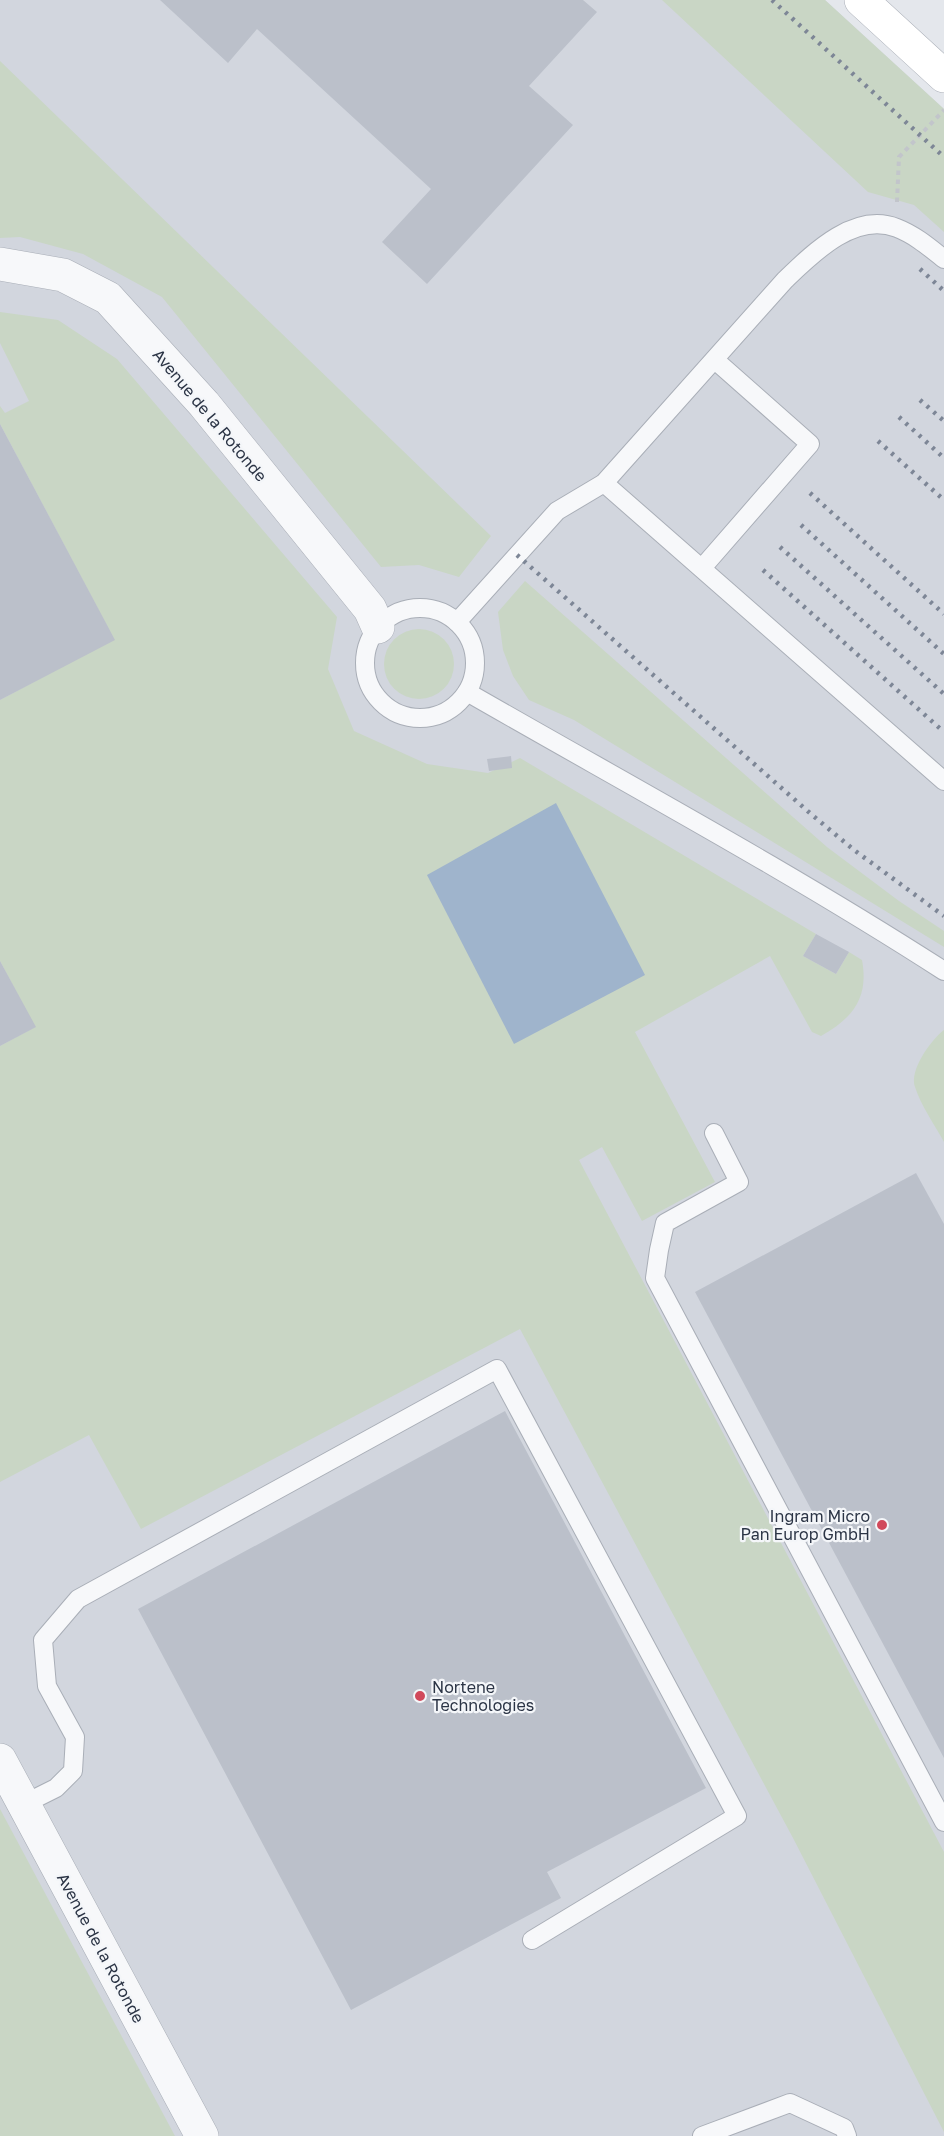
<svg xmlns="http://www.w3.org/2000/svg" width="944" height="2136" viewBox="0 0 944 2136" font-family="'Golos Text',sans-serif">
	<style>
		.built { fill: #d2d6de }
		.green { fill: #c9d6c5 }
		.water { fill: #9fb4cc }
		.building { fill: #bbc0ca }
		.lines { fill: none; stroke-linecap: round; stroke-linejoin: round }
		.lane-casing { stroke: #a9aeb7; stroke-width: 20 }
		.street-casing { stroke: #a9aeb7; stroke-width: 34 }
		.secondary-casing { stroke: #a9aeb7; stroke-width: 34 }
		.path { stroke: #c2c5cb; stroke-width: 4; stroke-dasharray: 4.5 4.5; stroke-linecap: butt }
		.lane { stroke: #f7f8fa; stroke-width: 18 }
		.street { stroke: #f7f8fa; stroke-width: 33 }
		.secondary { stroke: #fff; stroke-width: 33 }
		.rail { stroke: #7d8696; stroke-width: 4.5; stroke-dasharray: 3 6; stroke-linecap: butt }
		.poi-dot { fill: #d1495b; stroke: #f4f6f9; stroke-width: 2 }
		.labels { text-anchor: middle; stroke-width: 4.5; stroke-linejoin: round; paint-order: stroke }
		.street-label { font-size: 16px; fill: #2b3445; stroke: #f4f6f9 }
		.poi-label { font-size: 16px; fill: #2b3445; stroke: #f4f6f9; text-anchor: end }
	</style>
	<rect width="100%" height="100%" fill="#e4e7ec"/>
	<polygon class="built" points="0,0 825,0 944,109 944,2136 0,2136"/>
	<g class="green">
		<polygon points="662,0 825,0 944,109 944,232 914,205 868,192"/>
		<polygon points="0,61 491,536 459,577 419,565 381,567 162,297 83,254 20,237 0,238"/>
		<path d="M0,312l58,8 59,39 220,258 -9,52 26,62 73,33 61,9 32,-15 296,176 -13,22 33,18 13,-22 13,8c7,38 -9,58 -41,76l-9,-4 -42,-76 -135,76 80,150 -73,39 -40,-74 -23,13 365,692v280l-151,-294 -273,-509 -379,200 -52,-94 -89,47v-436l35,-19 -35,-66v-261l114,-61 -114,-215v-18l5,7 24,-12 -29,-58z"/>
		<polygon points="525,581 827,847 899,901 944,931 944,947 574,720 529,700 513,676 503,650 498,612"/>
		<circle cx="419" cy="664" r="35"/>
		<path d="M944,1030v112c-9,-17 -23,-36 -29,-55 -6,-17 16,-47 29,-57z"/>
		<polygon points="0,1809 175,2136 0,2136"/>
	</g>
	<polygon class="water" points="556,803 645,975 514,1044 427,875"/>
	<g class="building">
		<polygon points="160,0 583,0 597,12 529,86 573,125 427,284 382,242 431,189 257,29 228,63"/>
		<polygon points="0,424 115,640 0,700"/>
		<polygon points="511,756 512,768 489,771 487,759"/>
		<polygon points="816,934 849,952 836,974 803,956"/>
		<polygon points="0,961 36,1027 0,1046"/>
		<polygon points="916,1173 944,1224 944,1758 695,1292"/>
		<polygon points="505,1411 706,1788 547,1872 561,1898 351,2010 138,1609"/>
	</g>
	<g class="lines">
		<g class="lane-casing">
			<g id="lane">
				<polyline points="604,483 944,781"/>
				<polyline points="702,568 810,444 715,360"/>
				<circle cx="420" cy="663" r="55"/>
				<path d="M457,622l100,-111 47,-28 181,-203c28,-27 70,-69 112,-52 18,7 32,19 47,31"/>
				<path d="M467,692c160,92 322,179 477,279"/>
				<polyline points="714,1133 739,1182 665,1223 659,1250 655,1278 944,1822"/>
				<polyline points="24,1804 56,1788 73,1771 75,1737 47,1686 43,1640 78,1599 497,1369 737,1816 532,1940"/>
				<polyline points="702,2136 790,2103 844,2128 847,2136"/>
			</g>
		</g>
		<g class="street-casing">
			<g id="street">
				<polyline points="0,264 63,275 108,298 204,404 370,609 378,627"/>
				<polyline points="0,1760 202,2136"/>
			</g>
		</g>
		<g class="secondary-casing">
			<polyline id="secondary" points="861,0 944,76"/>
		</g>
		<polyline class="path" points="897,202 899,157 944,110"/>
		<use href="#lane" class="lane"/>
		<use href="#street" class="street"/>
		<use href="#secondary" class="secondary"/>
		<g class="rail">
			<polyline points="772,0 944,157"/>
			<polyline points="920,269 944,291"/>
			<polyline points="920,400 944,421"/>
			<polyline points="899,417 944,458"/>
			<polyline points="878,441 944,500"/>
			<polyline points="810,493 944,614"/>
			<polyline points="801,525 944,654"/>
			<polyline points="780,547 944,694"/>
			<polyline points="517,555 811,814 854,850 944,916"/>
			<polyline points="763,570 944,732"/>
		</g>
	</g>
	<g class="poi-dot">
		<circle cx="882" cy="1525" r="6"/>
		<circle cx="420" cy="1696" r="6"/>
	</g>
	<g class="labels">
		<g class="street-label">
			<text transform="translate(210 415) rotate(50)" y="6">Avenue de la Rotonde</text>
			<text transform="translate(101 1948) rotate(62)" y="6">Avenue de la Rotonde</text>
		</g>
		<g class="poi-label">
			<text x="870" y="1522">Ingram Micro<tspan x="870" dy="18">Pan Europ GmbH</tspan></text>
			<text x="432" y="1693" text-anchor="start">Nortene<tspan x="432" dy="18">Technologies</tspan></text>
		</g>
	</g>
</svg>
